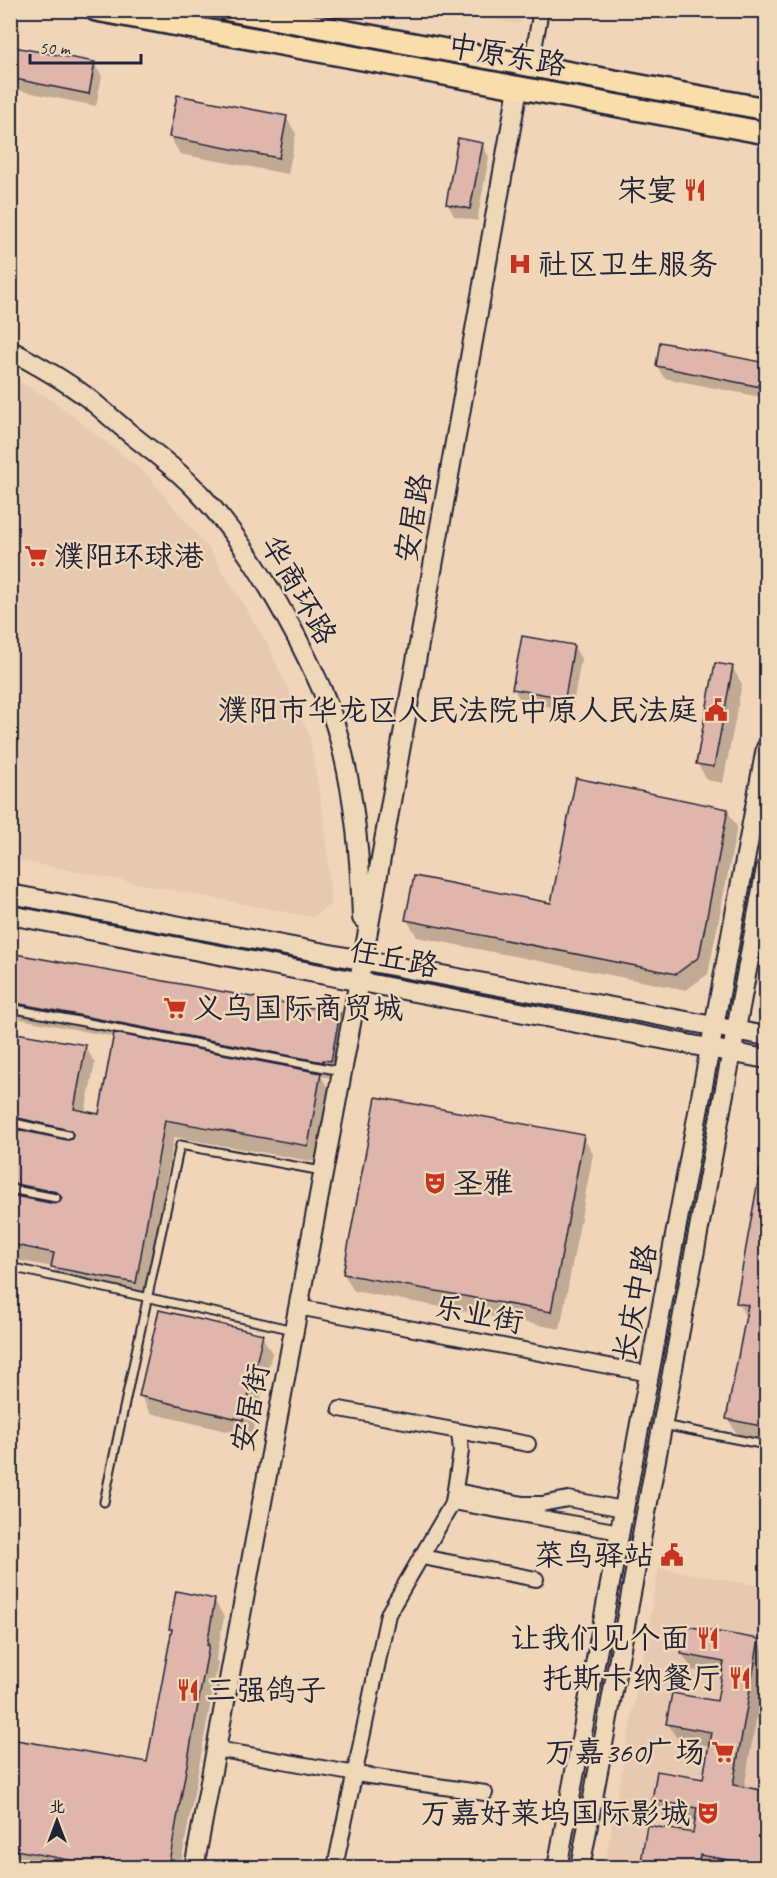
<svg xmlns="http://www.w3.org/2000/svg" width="777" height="1878" viewBox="0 0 777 1878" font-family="Caveat,'LXGW WenKai TC',sans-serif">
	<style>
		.built { fill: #e7c9b2 }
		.shadow { fill: #0003 }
		.building { fill: #deb6ac; stroke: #22223b; stroke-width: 1.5 }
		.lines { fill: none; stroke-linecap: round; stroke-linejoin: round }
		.lane-casing { stroke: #22223b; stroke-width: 11 }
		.street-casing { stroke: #22223b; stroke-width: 18 }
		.secondary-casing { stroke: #22223b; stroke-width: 22 }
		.primary-casing { stroke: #22223b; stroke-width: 26 }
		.lane { stroke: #eed8b7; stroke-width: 7 }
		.street { stroke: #eed8b7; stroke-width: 14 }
		.secondary { stroke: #eed8b7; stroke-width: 18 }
		.primary { stroke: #f9deab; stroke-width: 21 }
		.labels { text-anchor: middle; stroke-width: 5; stroke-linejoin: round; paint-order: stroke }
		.street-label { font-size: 30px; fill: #22223b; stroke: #eed8b7 }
		.poi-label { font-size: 30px; fill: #22223b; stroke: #eed8b7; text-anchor: end }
	</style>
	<rect width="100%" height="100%" fill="#f0d5b8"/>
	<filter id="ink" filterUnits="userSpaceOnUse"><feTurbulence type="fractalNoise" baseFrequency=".0167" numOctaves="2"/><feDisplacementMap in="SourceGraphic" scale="12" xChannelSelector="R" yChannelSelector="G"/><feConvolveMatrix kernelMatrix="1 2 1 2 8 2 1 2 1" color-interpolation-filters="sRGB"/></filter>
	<g filter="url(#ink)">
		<g class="built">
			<polygon points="448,11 521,11 519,24"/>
			<polygon points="10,377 52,400 144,472 209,549 268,645 309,735 325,825 331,904 312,917 11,859"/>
			<polygon points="659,1568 766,1587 766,1710 760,1742 766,1744 766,1867 604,1868"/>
		</g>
		<g class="shadow">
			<polygon points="94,64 102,76 96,106 17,90 10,79 10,72"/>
			<polygon points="286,117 296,134 288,174 180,154 170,137"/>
			<polygon points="482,144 489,157 477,221 454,216 447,203"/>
			<polygon points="661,344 766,365 766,398 664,378 657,366"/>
			<polygon points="574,646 581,659 572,710 521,702 514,689"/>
			<polygon points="732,667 742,684 723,783 707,780 697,763"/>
			<polygon points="727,810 737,827 708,974 686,990 417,937 407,920 553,905"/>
			<polygon points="10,954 339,1014 349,1031 332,1078 321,1076 330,1091 317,1162 174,1137 145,1299 63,1284 53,1267 10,1259 10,1034 85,1046 95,1063 85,1113 100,1116 115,1037 10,1017"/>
			<polygon points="583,1137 593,1154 560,1329 354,1291 344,1274"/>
			<polygon points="766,1145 766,1442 738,1436 728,1419 747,1320 738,1302"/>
			<polygon points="262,1336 272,1353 252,1437 150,1413 141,1396"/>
			<polygon points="214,1600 224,1617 216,1660 218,1663 180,1868 34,1868 10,1863 10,1740 148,1764 173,1633 170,1629"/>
			<polygon points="758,1640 766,1655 766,1663 744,1788 766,1792 766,1868 641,1868 694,1834 696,1822 663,1816 654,1799 704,1781 710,1746 678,1740 668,1724 718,1703 723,1676 692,1670 682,1653"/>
		</g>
		<g class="building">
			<polygon points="14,47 95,62 89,94 10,78 10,65"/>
			<polygon points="177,95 287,116 279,158 169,137"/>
			<polygon points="458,138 483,143 470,209 446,204"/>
			<polygon points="660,342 766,363 766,388 656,366"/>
			<polygon points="522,636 574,645 565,698 512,689"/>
			<polygon points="715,663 733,666 714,767 696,764"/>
			<polygon points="576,778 728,809 699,957 676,974 405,920 414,876 551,903"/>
			<polygon points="10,953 340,1013 331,1061 323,1060 323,1062 10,1002"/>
			<polygon points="10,1032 86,1045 74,1109 99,1114 114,1033 321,1073 308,1146 165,1120 136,1283 51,1267 54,1253 10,1244 10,1195 55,1204 60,1202 62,1198 57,1192 10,1183 10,1128 67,1140 72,1139 73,1134 69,1130 10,1116"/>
			<polygon points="376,1097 584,1135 551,1312 343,1274"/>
			<polygon points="760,1170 766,1170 766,1427 726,1419 748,1305 736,1303"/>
			<polygon points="159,1310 263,1334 243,1420 139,1396"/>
			<polygon points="176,1591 215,1599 207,1645 209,1645 168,1868 112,1868 10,1849 10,1739 147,1762 172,1629 169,1629"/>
			<polygon points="686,1626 759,1639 733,1785 766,1791 766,1866 700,1855 698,1868 640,1868 647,1825 693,1833 697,1808 652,1800 657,1771 703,1779 711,1732 666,1724 672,1693 717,1701 724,1662 681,1654"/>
		</g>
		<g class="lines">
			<g class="lane-casing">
				<g id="lane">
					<polyline points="10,1008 341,1071"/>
					<polyline points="10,1122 68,1135"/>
					<polyline points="10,1189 56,1198"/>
					<polyline points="10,1267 294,1330"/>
					<polyline points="663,1425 766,1445"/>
					<polyline points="104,1502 180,1145 322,1171"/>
				</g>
			</g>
			<g class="street-casing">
				<g id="street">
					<polyline points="531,66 541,10"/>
					<polyline points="298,1307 650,1374"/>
					<polyline points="340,1409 528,1444"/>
					<polyline points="456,1491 523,1504 542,1504 568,1499 624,1509"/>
					<polyline points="453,1502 620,1532"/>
					<polyline points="422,1557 536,1579"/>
					<polyline points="216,1749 356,1774 485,1793"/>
					<polyline points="335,1867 388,1614 453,1502 461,1451 459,1432"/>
				</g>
			</g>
			<g class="secondary-casing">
				<g id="secondary">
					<path d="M10,350c27,15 53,29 78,48 15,12 29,25 45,38 23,18 48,37 68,59 40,43 69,92 96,143 16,32 33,65 42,100 16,58 21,119 23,180"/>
					<polyline points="10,894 766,1036"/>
					<polyline points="10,915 766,1059"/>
					<polyline points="194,1868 363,959 518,88"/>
					<polyline points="557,1868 766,748"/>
					<polyline points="580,1868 766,868"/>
				</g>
			</g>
			<g class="primary-casing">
				<g id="primary">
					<polyline points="96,10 766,133"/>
					<polyline points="229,10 766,109"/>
				</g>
			</g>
			<use href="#lane" class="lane"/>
			<use href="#street" class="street"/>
			<use href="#secondary" class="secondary"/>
			<use href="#primary" class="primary"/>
		</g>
	</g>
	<defs>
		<g id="restaurant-bare" transform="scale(1.8)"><path d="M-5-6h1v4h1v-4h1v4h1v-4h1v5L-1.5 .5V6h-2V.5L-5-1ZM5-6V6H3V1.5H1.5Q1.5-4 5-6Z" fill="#c8321e" stroke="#eed8b7" stroke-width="2.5" paint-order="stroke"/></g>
		<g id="hospital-bare" transform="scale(1.8)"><path d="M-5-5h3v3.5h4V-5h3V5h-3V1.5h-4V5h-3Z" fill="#c8321e" stroke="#eed8b7" stroke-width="2.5" paint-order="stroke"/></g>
		<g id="supermarket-bare" transform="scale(1.8)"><path d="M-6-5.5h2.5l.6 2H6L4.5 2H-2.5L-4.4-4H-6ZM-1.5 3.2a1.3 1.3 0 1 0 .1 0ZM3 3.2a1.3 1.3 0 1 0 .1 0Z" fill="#c8321e" stroke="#eed8b7" stroke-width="2.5" paint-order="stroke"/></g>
		<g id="civic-bare" transform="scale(1.8)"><path d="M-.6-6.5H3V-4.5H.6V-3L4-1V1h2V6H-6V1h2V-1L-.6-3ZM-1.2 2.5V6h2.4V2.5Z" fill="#c8321e" stroke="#eed8b7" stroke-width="2.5" paint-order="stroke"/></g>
		<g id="theatre-bare" transform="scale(1.8)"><path d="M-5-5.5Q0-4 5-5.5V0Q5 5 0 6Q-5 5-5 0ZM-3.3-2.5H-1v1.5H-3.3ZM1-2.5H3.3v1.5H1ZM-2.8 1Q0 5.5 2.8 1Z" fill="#c8321e" stroke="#eed8b7" stroke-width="2.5" paint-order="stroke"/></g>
	</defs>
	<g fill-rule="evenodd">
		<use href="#restaurant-bare" x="695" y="190"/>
		<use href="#hospital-bare" x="520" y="264"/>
		<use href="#supermarket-bare" x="36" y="556"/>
		<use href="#civic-bare" x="716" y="710"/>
		<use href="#supermarket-bare" x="175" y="1008"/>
		<use href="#theatre-bare" x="435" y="1183"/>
		<use href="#civic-bare" x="672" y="1555"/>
		<use href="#restaurant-bare" x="708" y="1638"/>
		<use href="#restaurant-bare" x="740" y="1678"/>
		<use href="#restaurant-bare" x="188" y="1690"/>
		<use href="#supermarket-bare" x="723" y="1752"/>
		<use href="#theatre-bare" x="708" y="1813"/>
	</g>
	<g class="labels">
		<g class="street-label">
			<text transform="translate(507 55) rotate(10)" y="10">中原东路</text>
			<text transform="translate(413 518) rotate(-80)" y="10">安居路</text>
			<text transform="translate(299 590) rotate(60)" y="10">华商环路</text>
			<text transform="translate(394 958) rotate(11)" y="10">任丘路</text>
			<text transform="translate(635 1303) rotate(-79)" y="10">长庆中路</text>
			<text transform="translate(479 1314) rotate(11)" y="10">乐业街</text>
			<text transform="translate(250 1408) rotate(-79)" y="10">安居街</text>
		</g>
		<g class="poi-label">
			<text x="677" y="200">宋宴</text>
			<text x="538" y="274" text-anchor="start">社区卫生服务</text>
			<text x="54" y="566" text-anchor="start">濮阳环球港</text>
			<text x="698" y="720">濮阳市华龙区人民法院中原人民法庭</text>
			<text x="193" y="1018" text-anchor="start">义乌国际商贸城</text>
			<text x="453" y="1193" text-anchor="start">圣雅</text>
			<text x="654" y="1565">菜鸟驿站</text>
			<text x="690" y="1648">让我们见个面</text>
			<text x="722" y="1688">托斯卡纳餐厅</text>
			<text x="206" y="1700" text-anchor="start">三强鸽子</text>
			<text x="705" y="1762">万嘉360广场</text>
			<text x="690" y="1823">万嘉好莱坞国际影城</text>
		</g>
	</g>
	<rect width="777" height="1878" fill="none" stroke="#eed8b7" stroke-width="36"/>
	<rect x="18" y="18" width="741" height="1842" fill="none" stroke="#22223b" stroke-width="2" filter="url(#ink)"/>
	<g transform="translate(57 1821)" stroke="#eed8b7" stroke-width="4.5" paint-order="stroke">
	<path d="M0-4.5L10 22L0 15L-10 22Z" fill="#22223b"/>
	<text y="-9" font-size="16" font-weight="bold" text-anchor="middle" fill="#22223b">北</text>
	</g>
	<path d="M30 54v9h111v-9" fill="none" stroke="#22223b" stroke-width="3"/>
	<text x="39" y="54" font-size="18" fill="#22223b" stroke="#eed8b7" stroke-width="4.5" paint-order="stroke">50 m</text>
</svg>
